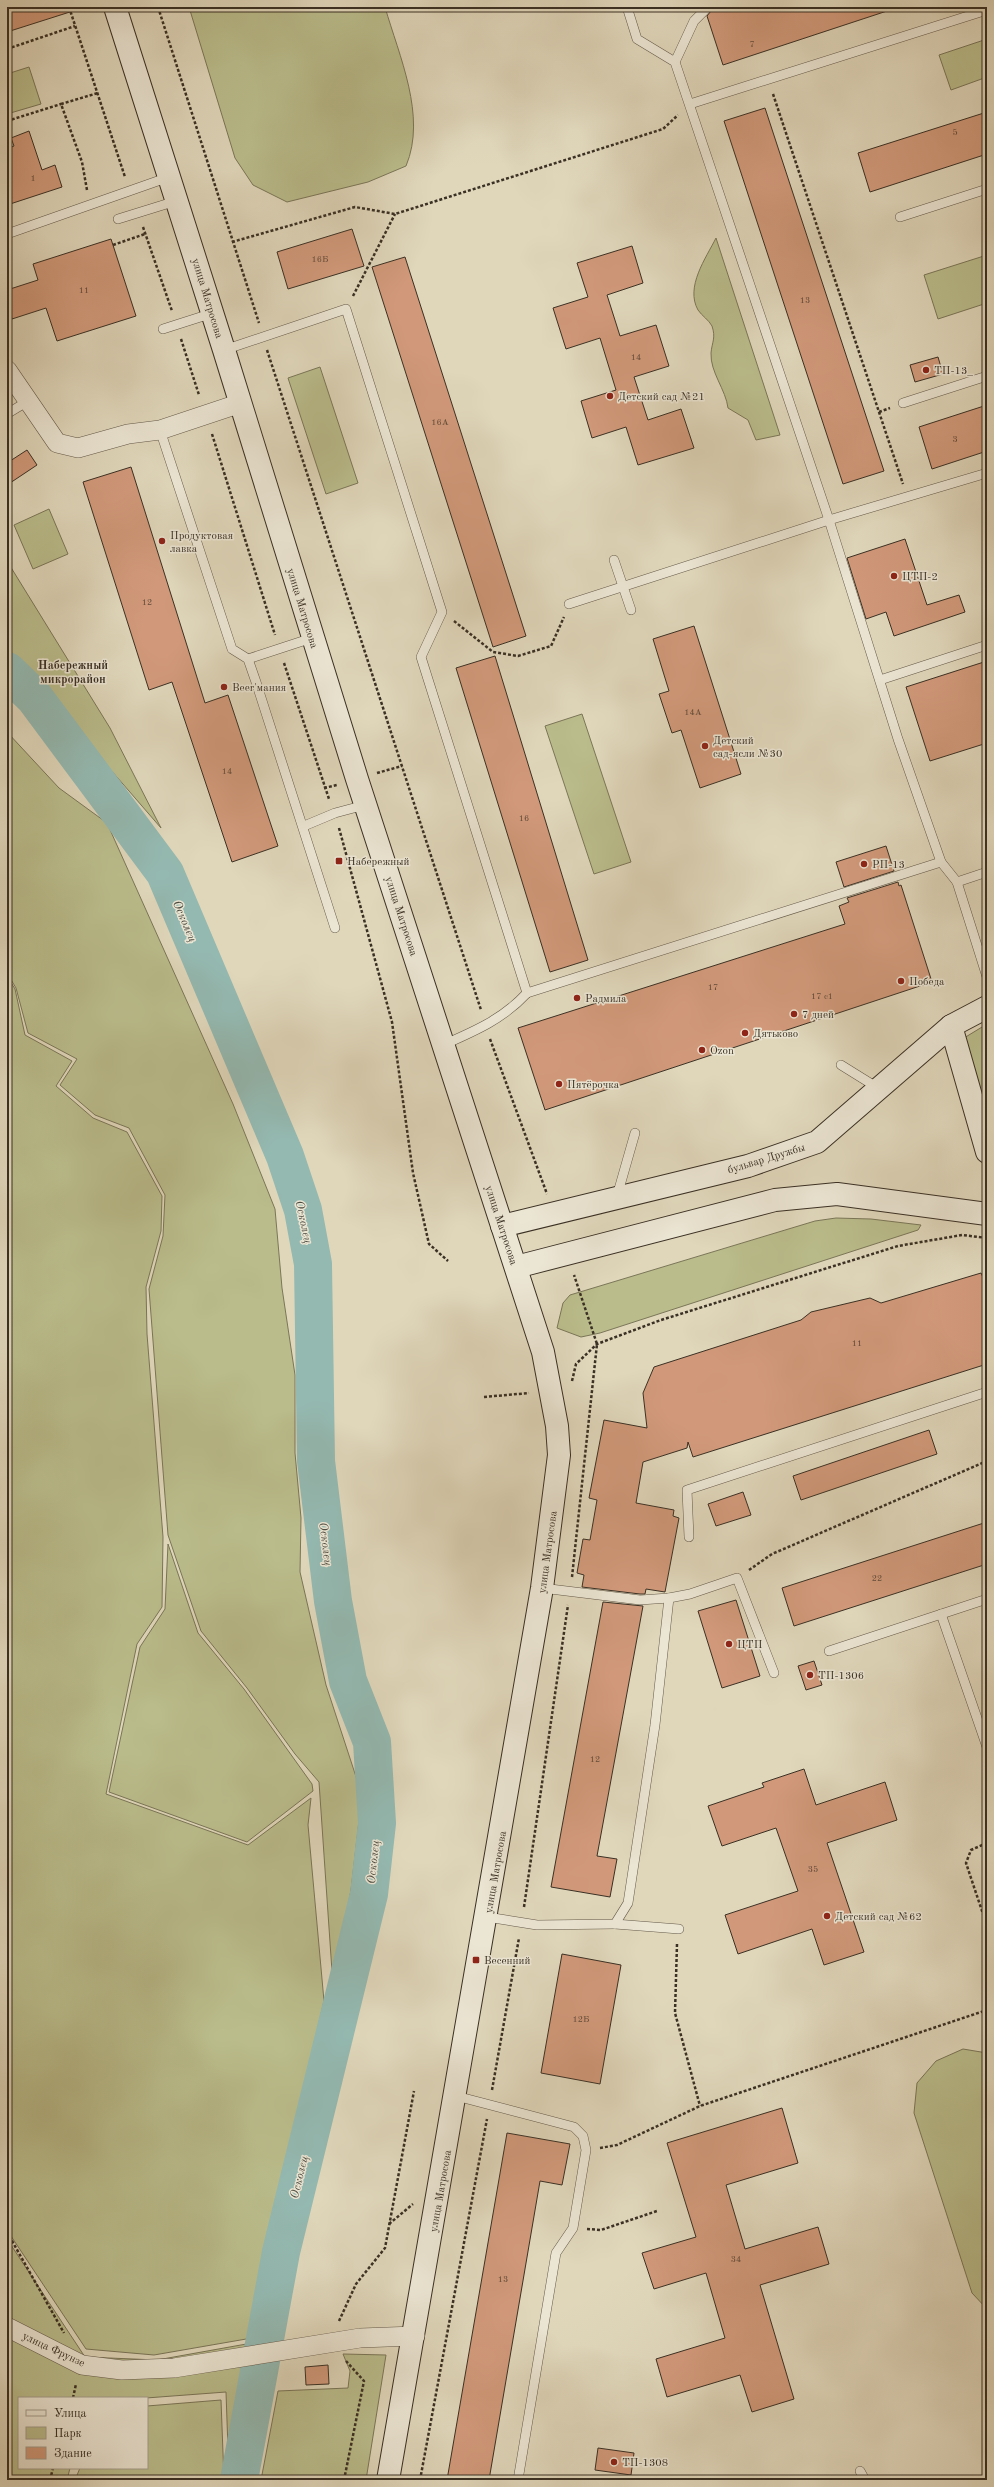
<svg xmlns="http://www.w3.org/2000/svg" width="994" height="2487" viewBox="0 0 994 2487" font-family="'Old Standard TT',serif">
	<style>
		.green { fill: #babc8b; stroke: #7a7658 }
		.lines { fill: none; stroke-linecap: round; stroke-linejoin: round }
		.river { stroke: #94b9b1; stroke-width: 38 }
		.building { fill: #d1997a; stroke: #3a3024 }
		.lane-casing { stroke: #645a4a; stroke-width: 10 }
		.street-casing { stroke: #645a4a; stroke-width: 20 }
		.secondary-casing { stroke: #3a3024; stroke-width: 24 }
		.path { stroke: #3a3024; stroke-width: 2.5; stroke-dasharray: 3 2; stroke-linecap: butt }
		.lane { stroke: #ebe5d3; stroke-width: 9 }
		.street { stroke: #ebe5d3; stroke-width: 19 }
		.secondary { stroke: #ebe5d3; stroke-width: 22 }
		.poi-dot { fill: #8f2418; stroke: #ebe5d3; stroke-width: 1.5 }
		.labels { text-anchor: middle; stroke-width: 3; stroke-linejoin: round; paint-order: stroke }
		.number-label { font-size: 9px; fill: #604a3a }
		.street-label { font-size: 11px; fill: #3a3024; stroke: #ebe5d3 }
		.poi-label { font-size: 11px; fill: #3a3024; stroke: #ebe5d3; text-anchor: start }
		.neighbourhood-label { font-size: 12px; font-weight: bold; fill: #3a3024; stroke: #ebe5d3 }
		.water-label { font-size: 12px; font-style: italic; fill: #4c4b40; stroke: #ebe5d3 }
	</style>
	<rect width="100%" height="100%" fill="#e0d7bb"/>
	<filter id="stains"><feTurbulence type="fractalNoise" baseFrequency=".005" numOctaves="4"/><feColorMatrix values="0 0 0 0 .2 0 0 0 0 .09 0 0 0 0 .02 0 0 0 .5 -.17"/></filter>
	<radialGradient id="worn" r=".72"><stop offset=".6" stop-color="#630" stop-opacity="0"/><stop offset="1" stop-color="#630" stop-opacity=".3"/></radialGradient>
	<g class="green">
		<path d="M189,7h196c14,49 42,109 21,159l-38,16 -81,20 -34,-17 -18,-27z"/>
		<polygon points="987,39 987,77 951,90 939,55"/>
		<polygon points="29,67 41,104 7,114 7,74"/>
		<path d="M716,238l64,197 -24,5 -8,-20 -20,-12c-2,-18 -18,-36 -17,-55 1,-11 5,-15 1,-27 -3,-6 -10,-10 -14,-16 -13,-23 8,-52 18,-72z"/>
		<polygon points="987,255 987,303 938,319 924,275"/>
		<polygon points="320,367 358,483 326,494 288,378"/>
		<polygon points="49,509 68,554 33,569 14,525"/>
		<polygon points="7,561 110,728 161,828 7,650"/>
		<polygon points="582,714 631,862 594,874 545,726"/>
		<polygon points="7,732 59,788 107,823 233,1104 275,1209 282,1288 295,1375 295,1453 301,1518 300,1572 326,1685 362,1795 351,1890 333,1986 319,1782 295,1754 247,1688 201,1631 168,1535 149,1289 163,1236 165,1195 129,1128 95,1115 60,1085 77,1059 28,1033 16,988 7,973"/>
		<polygon points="7,976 15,989 25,1035 72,1061 56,1086 93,1118 127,1132 162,1196 161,1231 146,1287 147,1334 163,1537 162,1607 137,1644 106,1794 248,1845 311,1798 308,1825 324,2001 261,2271 252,2338 154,2355 86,2349 7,2230"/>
		<polygon points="987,1024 987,1118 964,1038"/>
		<polygon points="836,1218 871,1219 921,1225 918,1230 600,1333 581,1337 557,1328 563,1303 570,1295 815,1221"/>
		<polygon points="168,1544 198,1633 244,1689 312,1784 313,1791 247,1842 109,1792 140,1647 165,1609"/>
		<polygon points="963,2049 987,2053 987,2309 972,2293 914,2113 917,2083 936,2061"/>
		<polygon points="7,2239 85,2357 157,2360 252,2343 229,2478 226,2392 146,2398 19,2398 19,2468 70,2468 67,2480 7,2480"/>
		<polygon points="343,2354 386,2355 366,2480 261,2480 278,2391 348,2388 350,2371"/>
		<polygon points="221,2400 224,2480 75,2480 80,2468 147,2468 147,2406"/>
	</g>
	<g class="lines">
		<polyline class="river" points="7,671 34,697 165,873 285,1156 303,1210 313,1264 316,1461 333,1601 348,1681 372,1742 377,1823 369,1894 281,2252 239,2480"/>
	</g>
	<g class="building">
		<polygon points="7,7 72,7 73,11 7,32"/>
		<polygon points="714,7 890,7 890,10 723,65 707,16"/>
		<polygon points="765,108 884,471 843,484 724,121"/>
		<polygon points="987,112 987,154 870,192 858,153"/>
		<polygon points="29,131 42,170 55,165 62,187 7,205 7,149 14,146 11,138"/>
		<polygon points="352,229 364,266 288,289 277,252"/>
		<polygon points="111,239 136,316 57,341 46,308 12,319 7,302 7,290 38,280 33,264"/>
		<polygon points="632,246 643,283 607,295 620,336 656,325 669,366 634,377 648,420 681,409 694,448 638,465 626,427 592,438 581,401 616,390 600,338 566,349 553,308 588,297 577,263"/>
		<polygon points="405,257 526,636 493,647 372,267"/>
		<polygon points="938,357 943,374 915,382 910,365"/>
		<polygon points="987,405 987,451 932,469 919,427"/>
		<polygon points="27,450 37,465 7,485 7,463"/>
		<polygon points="131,467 205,703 228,695 278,846 232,862 172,682 149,690 83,482"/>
		<polygon points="905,539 927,605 959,595 965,612 894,636 886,612 866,619 847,558"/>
		<polygon points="694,626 741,774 700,788 681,730 672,733 659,694 669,691 653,639"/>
		<polygon points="495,656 588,960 550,972 456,668"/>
		<polygon points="987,661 987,743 930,761 906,687"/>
		<polygon points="886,846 894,871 844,887 836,862"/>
		<polygon points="898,882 899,886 901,885 932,982 545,1110 518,1028 845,924 839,906 849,902 847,898"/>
		<polygon points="981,1273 987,1286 987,1364 693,1457 688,1442 687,1448 643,1462 636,1503 674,1510 673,1516 679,1518 665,1592 646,1589 645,1594 640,1594 582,1587 584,1575 577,1573 583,1539 590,1540 597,1500 589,1498 604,1420 647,1428 643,1393 654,1367 801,1320 811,1312 870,1298 881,1303"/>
		<polygon points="929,1430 937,1454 801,1500 793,1476"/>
		<polygon points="743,1492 751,1515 716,1526 708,1504"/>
		<polygon points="987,1522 987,1564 794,1626 782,1588"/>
		<polygon points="736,1600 760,1676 722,1688 698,1611"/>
		<polygon points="603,1602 643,1606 597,1856 617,1859 610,1897 551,1887"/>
		<polygon points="814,1661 822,1685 806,1690 798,1666"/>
		<polygon points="804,1769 816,1805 885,1782 897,1820 827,1843 864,1952 824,1965 812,1929 738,1954 725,1915 798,1891 776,1828 722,1846 708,1806 764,1787 762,1783"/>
		<polygon points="562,1954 621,1965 600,2084 541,2073"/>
		<polygon points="782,2108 798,2163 726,2185 745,2249 818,2227 829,2264 760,2285 794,2399 752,2412 740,2375 667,2397 656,2359 725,2338 706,2273 654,2289 642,2253 696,2237 667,2143"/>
		<polygon points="507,2133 570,2144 562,2185 540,2181 489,2480 447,2480"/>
		<polygon points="328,2365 329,2384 306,2385 305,2367"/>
		<polygon points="598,2448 634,2453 631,2475 595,2470"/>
	</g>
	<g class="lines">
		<g class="lane-casing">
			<g id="lane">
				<polyline points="627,7 637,39 675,62 829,520 898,739 941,862 957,882 987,977"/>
				<polyline points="675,62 694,21 708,7"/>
				<polyline points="690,104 987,10"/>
				<polyline points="900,217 987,189"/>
				<polyline points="118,219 176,201"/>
				<polyline points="7,234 169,177"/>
				<polyline points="163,329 213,313"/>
				<polyline points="224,350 346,309 442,612 421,657 527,993 941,862"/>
				<polyline points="903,403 987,376"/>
				<polyline points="10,412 28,401"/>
				<polyline points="160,430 232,649 248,659 256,682 335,928"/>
				<polyline points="614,560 631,610"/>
				<polyline points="569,604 829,520 987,473"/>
				<polyline points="248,659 312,638"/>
				<polyline points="880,680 987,645"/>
				<polyline points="304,826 335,813 365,805"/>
				<polyline points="957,882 987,872"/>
				<path d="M443,1045c32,-14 60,-26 84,-52"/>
				<polyline points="841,1065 878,1088"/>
				<polyline points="617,1196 635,1133"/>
				<polyline points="689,1537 687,1490 987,1392"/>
				<polyline points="542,1588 640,1600 669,1598"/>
				<polyline points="941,1614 987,1747"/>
				<polyline points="829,1651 987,1599"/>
				<polyline points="487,1917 537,1925 615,1924 628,1903 655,1725 669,1598 690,1594 737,1578 774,1673"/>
				<polyline points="615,1924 679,1929"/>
				<polyline points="456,2096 574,2127 583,2136 586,2150 573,2228 556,2253 518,2480"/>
				<polyline points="860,2471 865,2480"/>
			</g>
		</g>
		<g class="street-casing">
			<g id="street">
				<polyline points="7,370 57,443 78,448 128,434 160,430 241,403"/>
				<polyline points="7,2327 82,2365 122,2370 174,2368 360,2338 415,2336"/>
			</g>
		</g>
		<g class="secondary-casing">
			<g id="secondary">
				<polyline points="115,7 224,350 357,779 543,1352 557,1426 559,1455 542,1588 388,2480"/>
				<polyline points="951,1026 987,1152"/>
				<polyline points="502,1226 748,1166 817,1142 951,1026 987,1007"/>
				<polyline points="516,1267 775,1200 837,1194 987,1214"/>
			</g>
		</g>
		<g class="path">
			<polyline points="69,7 125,177"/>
			<polyline points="158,7 259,323"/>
			<polyline points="7,49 75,26"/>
			<polyline points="773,94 903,484"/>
			<polyline points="7,121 61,104"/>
			<polyline points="87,190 82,162 61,104 98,93"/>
			<polyline points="143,227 172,311"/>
			<polyline points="232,242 355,207 395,214 663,129 678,115"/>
			<polyline points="113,245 145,234"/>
			<polyline points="353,296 395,214"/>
			<polyline points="181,339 199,395"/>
			<polyline points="267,350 481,1010"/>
			<polyline points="879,412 890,408"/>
			<polyline points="212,434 275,635"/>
			<polyline points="454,621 493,652 518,656 551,646 564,617"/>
			<polyline points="284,663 329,799"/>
			<polyline points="377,773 402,766"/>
			<polyline points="324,788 337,785"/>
			<polyline points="339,828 392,1022 413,1173 429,1244 448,1261"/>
			<polyline points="490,1039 547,1194"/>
			<polyline points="572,1381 576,1364 597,1344 661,1320 898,1246 962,1235 987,1238"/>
			<polyline points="484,1397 529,1393"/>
			<polyline points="749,1570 772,1554 987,1461"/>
			<polyline points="572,1577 597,1344 574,1275"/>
			<polyline points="987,1843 971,1850 966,1863 987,1926"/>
			<polyline points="524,1907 568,1605"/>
			<polyline points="677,1944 675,2013 700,2106"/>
			<polyline points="492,2090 519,1938"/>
			<polyline points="600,2148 617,2145 700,2106 987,2010"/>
			<polyline points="389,2224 413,2204"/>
			<polyline points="587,2229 601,2230 657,2211"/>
			<polyline points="7,2232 64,2333"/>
			<polyline points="339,2321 356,2284 385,2248 414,2091"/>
			<polyline points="73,2398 76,2384"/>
			<polyline points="50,2480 53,2468"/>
			<polyline points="344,2480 364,2381 346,2361"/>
			<polyline points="420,2480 487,2119"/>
		</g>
		<use href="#lane" class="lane"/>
		<use href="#street" class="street"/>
		<use href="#secondary" class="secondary"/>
	</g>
	<g class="poi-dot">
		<circle cx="926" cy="370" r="4"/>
		<circle cx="610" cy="396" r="4"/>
		<circle cx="162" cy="541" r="4"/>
		<circle cx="894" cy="576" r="4"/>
		<circle cx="224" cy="687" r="4"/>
		<circle cx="705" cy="746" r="4"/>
		<rect x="335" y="857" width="8" height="8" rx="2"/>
		<circle cx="864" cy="864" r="4"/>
		<circle cx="901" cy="981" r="4"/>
		<circle cx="577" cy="998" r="4"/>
		<circle cx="794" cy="1014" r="4"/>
		<circle cx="745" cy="1033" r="4"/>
		<circle cx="702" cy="1050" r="4"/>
		<circle cx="559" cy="1084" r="4"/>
		<circle cx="729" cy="1644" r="4"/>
		<circle cx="810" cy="1675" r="4"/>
		<circle cx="827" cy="1916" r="4"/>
		<rect x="472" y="1956" width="8" height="8" rx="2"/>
		<circle cx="614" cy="2462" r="4"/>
	</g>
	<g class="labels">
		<g class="number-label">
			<text x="752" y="47">7</text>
			<text x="955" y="135">5</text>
			<text x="33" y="181">1</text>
			<text x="320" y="262">16Б</text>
			<text x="84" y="293">11</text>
			<text x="805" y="303">13</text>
			<text x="636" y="360">14</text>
			<text x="440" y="425">16А</text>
			<text x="955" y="442">3</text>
			<text x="147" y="605">12</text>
			<text x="693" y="715">14А</text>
			<text x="227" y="774">14</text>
			<text x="524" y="821">16</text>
			<text x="713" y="990">17</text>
			<text x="822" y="999">17 с1</text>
			<text x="857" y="1346">11</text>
			<text x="877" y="1581">22</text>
			<text x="595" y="1762">12</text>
			<text x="813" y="1872">35</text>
			<text x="581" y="2022">12Б</text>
			<text x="736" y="2262">34</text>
			<text x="503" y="2282">13</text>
		</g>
		<g class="street-label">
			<text transform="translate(208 298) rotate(73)" y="4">улица Матросова</text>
			<text transform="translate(303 608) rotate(73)" y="4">улица Матросова</text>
			<text transform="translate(402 916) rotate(72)" y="4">улица Матросова</text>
			<text transform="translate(766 1158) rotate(-17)" y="4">бульвар Дружбы</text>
			<text transform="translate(502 1225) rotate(72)" y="4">улица Матросова</text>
			<text transform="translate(547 1552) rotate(-82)" y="4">улица Матросова</text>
			<text transform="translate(495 1872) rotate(-80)" y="4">улица Матросова</text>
			<text transform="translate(440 2191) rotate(-80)" y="4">улица Матросова</text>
			<text transform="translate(54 2349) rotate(25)" y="4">улица Фрунзе</text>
		</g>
		<g class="poi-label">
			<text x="934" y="374">ТП-13_</text>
			<text x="618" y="400">Детский сад №21</text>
			<text x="170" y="539">Продуктовая<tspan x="170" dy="13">лавка</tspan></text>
			<text x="902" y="580">ЦТП-2</text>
			<text x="232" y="691">Beer'мания</text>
			<text x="713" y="744">Детский<tspan x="713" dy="13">сад-ясли №30</tspan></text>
			<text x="347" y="865">Набережный</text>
			<text x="872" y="868">РП-13</text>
			<text x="909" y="985">Победа</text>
			<text x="585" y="1002">Радмила</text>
			<text x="802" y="1018">7 дней</text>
			<text x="753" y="1037">Дятьково</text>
			<text x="710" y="1054">Ozon</text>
			<text x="567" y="1088">Пятёрочка</text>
			<text x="737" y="1648">ЦТП</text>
			<text x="818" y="1679">ТП-1306</text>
			<text x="835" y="1920">Детский сад №62</text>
			<text x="484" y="1964">Весенний</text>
			<text x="622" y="2466">ТП-1308</text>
		</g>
		<g class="neighbourhood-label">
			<text x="73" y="669">Набережный<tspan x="73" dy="14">микрорайон</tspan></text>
		</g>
		<g class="water-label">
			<text transform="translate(185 921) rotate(67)" y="4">Осколец</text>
			<text transform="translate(304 1222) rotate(78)" y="4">Осколец</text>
			<text transform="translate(326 1544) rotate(83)" y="4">Осколец</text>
			<text transform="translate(373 1862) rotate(-84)" y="4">Осколец</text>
			<text transform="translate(299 2177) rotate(-76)" y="4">Осколец</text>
		</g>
	</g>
	<rect width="994" height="2487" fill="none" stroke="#e0d7bb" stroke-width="24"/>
	<rect x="8" y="8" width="978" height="2471" fill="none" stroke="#3a3024" stroke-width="2"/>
	<rect x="12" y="12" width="970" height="2463" fill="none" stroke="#3a3024"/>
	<rect x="18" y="2397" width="130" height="72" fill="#ebe5d3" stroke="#a49d8d"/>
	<rect x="26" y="2410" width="20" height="6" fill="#ebe5d3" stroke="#a49d8d"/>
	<text x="54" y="2417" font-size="12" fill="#3a3024">Улица</text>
	<rect x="26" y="2427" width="20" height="12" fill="#babc8b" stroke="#a49d8d"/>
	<text x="54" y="2437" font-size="12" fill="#3a3024">Парк</text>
	<rect x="26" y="2447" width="20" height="12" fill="#d1997a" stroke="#a49d8d"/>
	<text x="54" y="2457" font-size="12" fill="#3a3024">Здание</text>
	<rect width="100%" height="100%" filter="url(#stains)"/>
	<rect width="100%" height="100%" fill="url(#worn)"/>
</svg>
